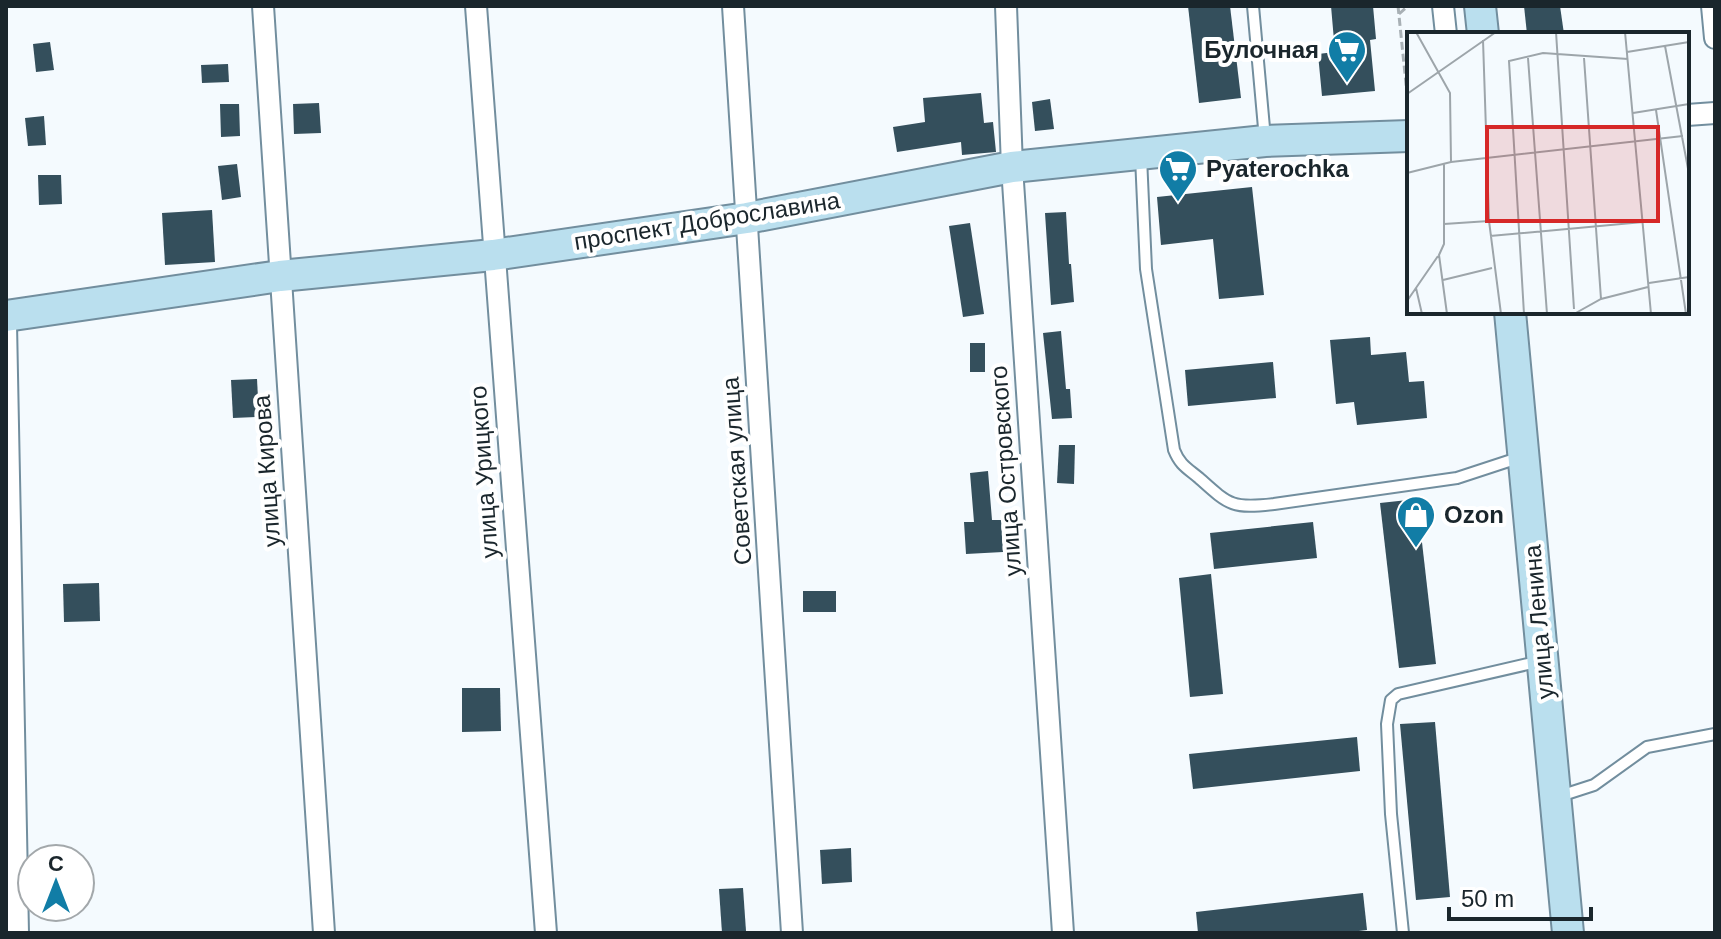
<svg xmlns="http://www.w3.org/2000/svg" width="1721" height="939" viewBox="0 0 1721 939" font-family="Helvetica,sans-serif">
	<style>
		.building { fill: #344f5c }
		.lines { fill: none; stroke-linecap: round; stroke-linejoin: round }
		.lane-casing { stroke: #728e9e; stroke-width: 14 }
		.street-casing { stroke: #728e9e; stroke-width: 24 }
		.secondary-casing { stroke: #728e9e; stroke-width: 34 }
		.path { stroke: #a8b0b5; stroke-width: 3; stroke-dasharray: 8 4; stroke-linecap: butt }
		.lane { stroke: #fff; stroke-width: 10 }
		.street { stroke: #fff; stroke-width: 20 }
		.secondary { stroke: #badfee; stroke-width: 30 }
		.labels { text-anchor: middle; stroke-width: 8; stroke-linejoin: round; paint-order: stroke }
		.poi-label { font-size: 24px; font-weight: bold; fill: #1a262c; stroke: #fff; text-anchor: start }
		.street-label { font-size: 24px; fill: #1a262c; stroke: #fff }
		.inset-road { fill: none; stroke: #9da5aa; stroke-width: 2 }
		.view { fill: #d62828; fill-opacity: 0.15; stroke: #d62828; stroke-width: 4 }
		.inset-edge { fill: none; stroke: #1a262c; stroke-width: 4 }
	</style>
	<rect width="100%" height="100%" fill="#f4fafe"/>
	<g class="building">
		<polygon points="1188,6 1230,6 1241,98 1199,103"/>
		<polygon points="1331,6 1373,6 1376,39 1370,40 1375,91 1322,96 1318,54 1335,52"/>
		<polygon points="1524,6 1560,6 1564,34 1527,34"/>
		<polygon points="50,42 54,70 36,72 33,44"/>
		<polygon points="228,64 229,82 202,83 201,65"/>
		<polygon points="981,93 984,123 993,122 996,152 962,155 961,142 897,152 893,127 925,122 923,98"/>
		<polygon points="1050,99 1054,129 1035,131 1032,102"/>
		<polygon points="319,103 321,133 294,134 293,104"/>
		<polygon points="220,104 239,104 240,136 221,137"/>
		<polygon points="44,116 46,145 28,146 25,118"/>
		<polygon points="237,164 241,197 222,200 218,166"/>
		<polygon points="38,175 61,175 62,204 39,205"/>
		<polygon points="1252,187 1264,295 1219,299 1213,239 1161,245 1157,197"/>
		<polygon points="212,210 215,262 165,265 162,213"/>
		<polygon points="1066,212 1069,264 1071,264 1074,302 1051,305 1045,213"/>
		<polygon points="970,223 984,314 963,317 949,226"/>
		<polygon points="1061,331 1066,389 1070,389 1072,418 1052,419 1043,333"/>
		<polygon points="1370,337 1371,355 1406,352 1409,382 1424,381 1427,418 1357,425 1354,402 1336,404 1330,340"/>
		<rect x="970" y="343" width="15" height="29"/>
		<polygon points="1273,362 1276,398 1188,406 1185,370"/>
		<polygon points="257,379 259,417 233,418 231,380"/>
		<polygon points="1059,445 1075,445 1074,484 1057,483"/>
		<polygon points="988,471 992,520 1001,520 1003,552 966,554 964,522 974,522 970,473"/>
		<polygon points="1417,499 1436,664 1399,668 1380,503"/>
		<polygon points="1313,522 1317,558 1214,569 1210,533"/>
		<polygon points="1211,574 1223,694 1190,697 1179,578"/>
		<polygon points="99,583 100,621 64,622 63,584"/>
		<rect x="803" y="591" width="33" height="21"/>
		<polygon points="462,688 500,688 501,731 462,732"/>
		<polygon points="1435,722 1450,897 1416,900 1400,724"/>
		<polygon points="1357,737 1360,771 1193,789 1189,754"/>
		<polygon points="851,848 852,882 822,884 820,850"/>
		<polygon points="743,888 746,931 722,933 719,889"/>
		<polygon points="1363,893 1367,930 1342,933 1198,933 1196,912"/>
	</g>
	<g class="lines">
		<g class="lane-casing">
			<g id="lane">
				<polyline points="1253,6 1265,139"/>
				<path d="M1141,157l5,112 28,181c6,15 13,18 25,28 30,27 33,31 75,26l183,-26 64,-21"/>
				<polyline points="1560,796 1594,785 1647,747 1715,734"/>
				<polyline points="1403,933 1391,814 1387,724 1391,700 1398,694 1541,661"/>
			</g>
		</g>
		<g class="street-casing">
			<g id="street">
				<polyline points="263,6 324,933"/>
				<polyline points="476,6 546,933"/>
				<polyline points="733,6 792,933"/>
				<polyline points="1006,6 1012,167 1063,933"/>
				<polyline points="1443,6 1446,34"/>
				<polyline points="1712,6 1715,38"/>
				<polyline points="1687,115 1715,113"/>
				<polyline points="6,324 18,933"/>
			</g>
		</g>
		<g class="secondary-casing">
			<g id="secondary">
				<polyline points="1480,6 1483,34"/>
				<polyline points="1510,312 1568,933"/>
				<polyline points="6,316 280,276 493,255 747,218 1012,167 1265,141 1409,136"/>
			</g>
		</g>
		<g class="path">
			<polyline points="1398,6 1409,113"/>
			<polyline points="1399,14 1408,6"/>
		</g>
		<use href="#lane" class="lane"/>
		<use href="#street" class="street"/>
		<use href="#secondary" class="secondary"/>
	</g>
	<defs>
		<g id="supermarket-pin" transform="scale(2)"><path d="M0 17L-7.5 6A9.5 9.5 0 1 1 7.5 6Z" fill="#117da6" stroke="#fff"/><path d="M-6-5.5h2.5l.6 2H6L4.5 2H-2.5L-4.4-4H-6ZM-1.5 3.2a1.3 1.3 0 1 0 .1 0ZM3 3.2a1.3 1.3 0 1 0 .1 0Z" fill="#fff"/></g>
		<g id="shop-pin" transform="scale(2)"><path d="M0 17L-7.5 6A9.5 9.5 0 1 1 7.5 6Z" fill="#117da6" stroke="#fff"/><path d="M-5-2.5h2.3a2.7 3.5 0 0 1 5.4 0H5L5.5 6h-11ZM-1.5-2.5h3a1.5 2.3 0 0 0-3 0Z" fill="#fff"/></g>
	</defs>
	<g fill-rule="evenodd">
		<use href="#supermarket-pin" x="1347" y="50"/>
		<use href="#supermarket-pin" x="1178" y="169"/>
		<use href="#shop-pin" x="1416" y="515"/>
	</g>
	<g class="labels">
		<g class="poi-label">
			<text x="1319" y="58" text-anchor="end">Булочная</text>
			<text x="1206" y="177">Pyaterochka</text>
			<text x="1444" y="523">Ozon</text>
		</g>
		<g class="street-label">
			<text transform="translate(707 221) rotate(-9)" y="8">проспект Доброславина</text>
			<text transform="translate(267 471) rotate(-94)" y="8">улица Кирова</text>
			<text transform="translate(737 471) rotate(-94)" y="8">Советская улица</text>
			<text transform="translate(1006 471) rotate(-94)" y="8">улица Островского</text>
			<text transform="translate(484 472) rotate(-94)" y="8">улица Урицкого</text>
			<text transform="translate(1539 622) rotate(-95)" y="8">улица Ленина</text>
		</g>
	</g>
	<g transform="translate(1407 32)">
		<rect width="282" height="282" fill="#f4fafe"/>
		<path class="inset-road" d="M9,0l34,61 1,69M149,0l18,277M218,0l26,282M76,8l6,181 12,93M258,14l24,128M220,20l62,-10M121,26l19,256M177,26l17,241M0,62l89,-62M249,78l30,204M226,81l56,-9M37,131v81l-5,11 8,59M0,141l44,-11 232,-26M37,192l45,-3M83,204l153,-14M36,248l49,-12M242,251l40,-6M9,256l6,26M0,269l31,-45M117,282l-15,-253 34,-8 85,6M167,282l27,-15 47,-12"/>
		<path class="view" d="M80,95h171v94h-171z"/>
		<rect width="282" height="282" class="inset-edge"/>
	</g>
	<rect width="1721" height="939" fill="none" stroke="#1a262c" stroke-width="16"/>
	<g transform="translate(56 883)"><circle r="38" fill="#ffffff" stroke="#a3a8ab" stroke-width="2"/>
	<path d="M0-6L14 30L0 20L-14 30Z" fill="#117da6"/>
	<text y="-12" font-size="22" font-weight="bold" text-anchor="middle" fill="#1a262c">С</text>
	</g>
	<path d="M1449 907v12h142v-12" fill="none" stroke="#1a262c" stroke-width="4"/>
	<text x="1461" y="907" font-size="24" fill="#1a262c" stroke="#ffffff" stroke-width="6" paint-order="stroke">50 m</text>
</svg>
